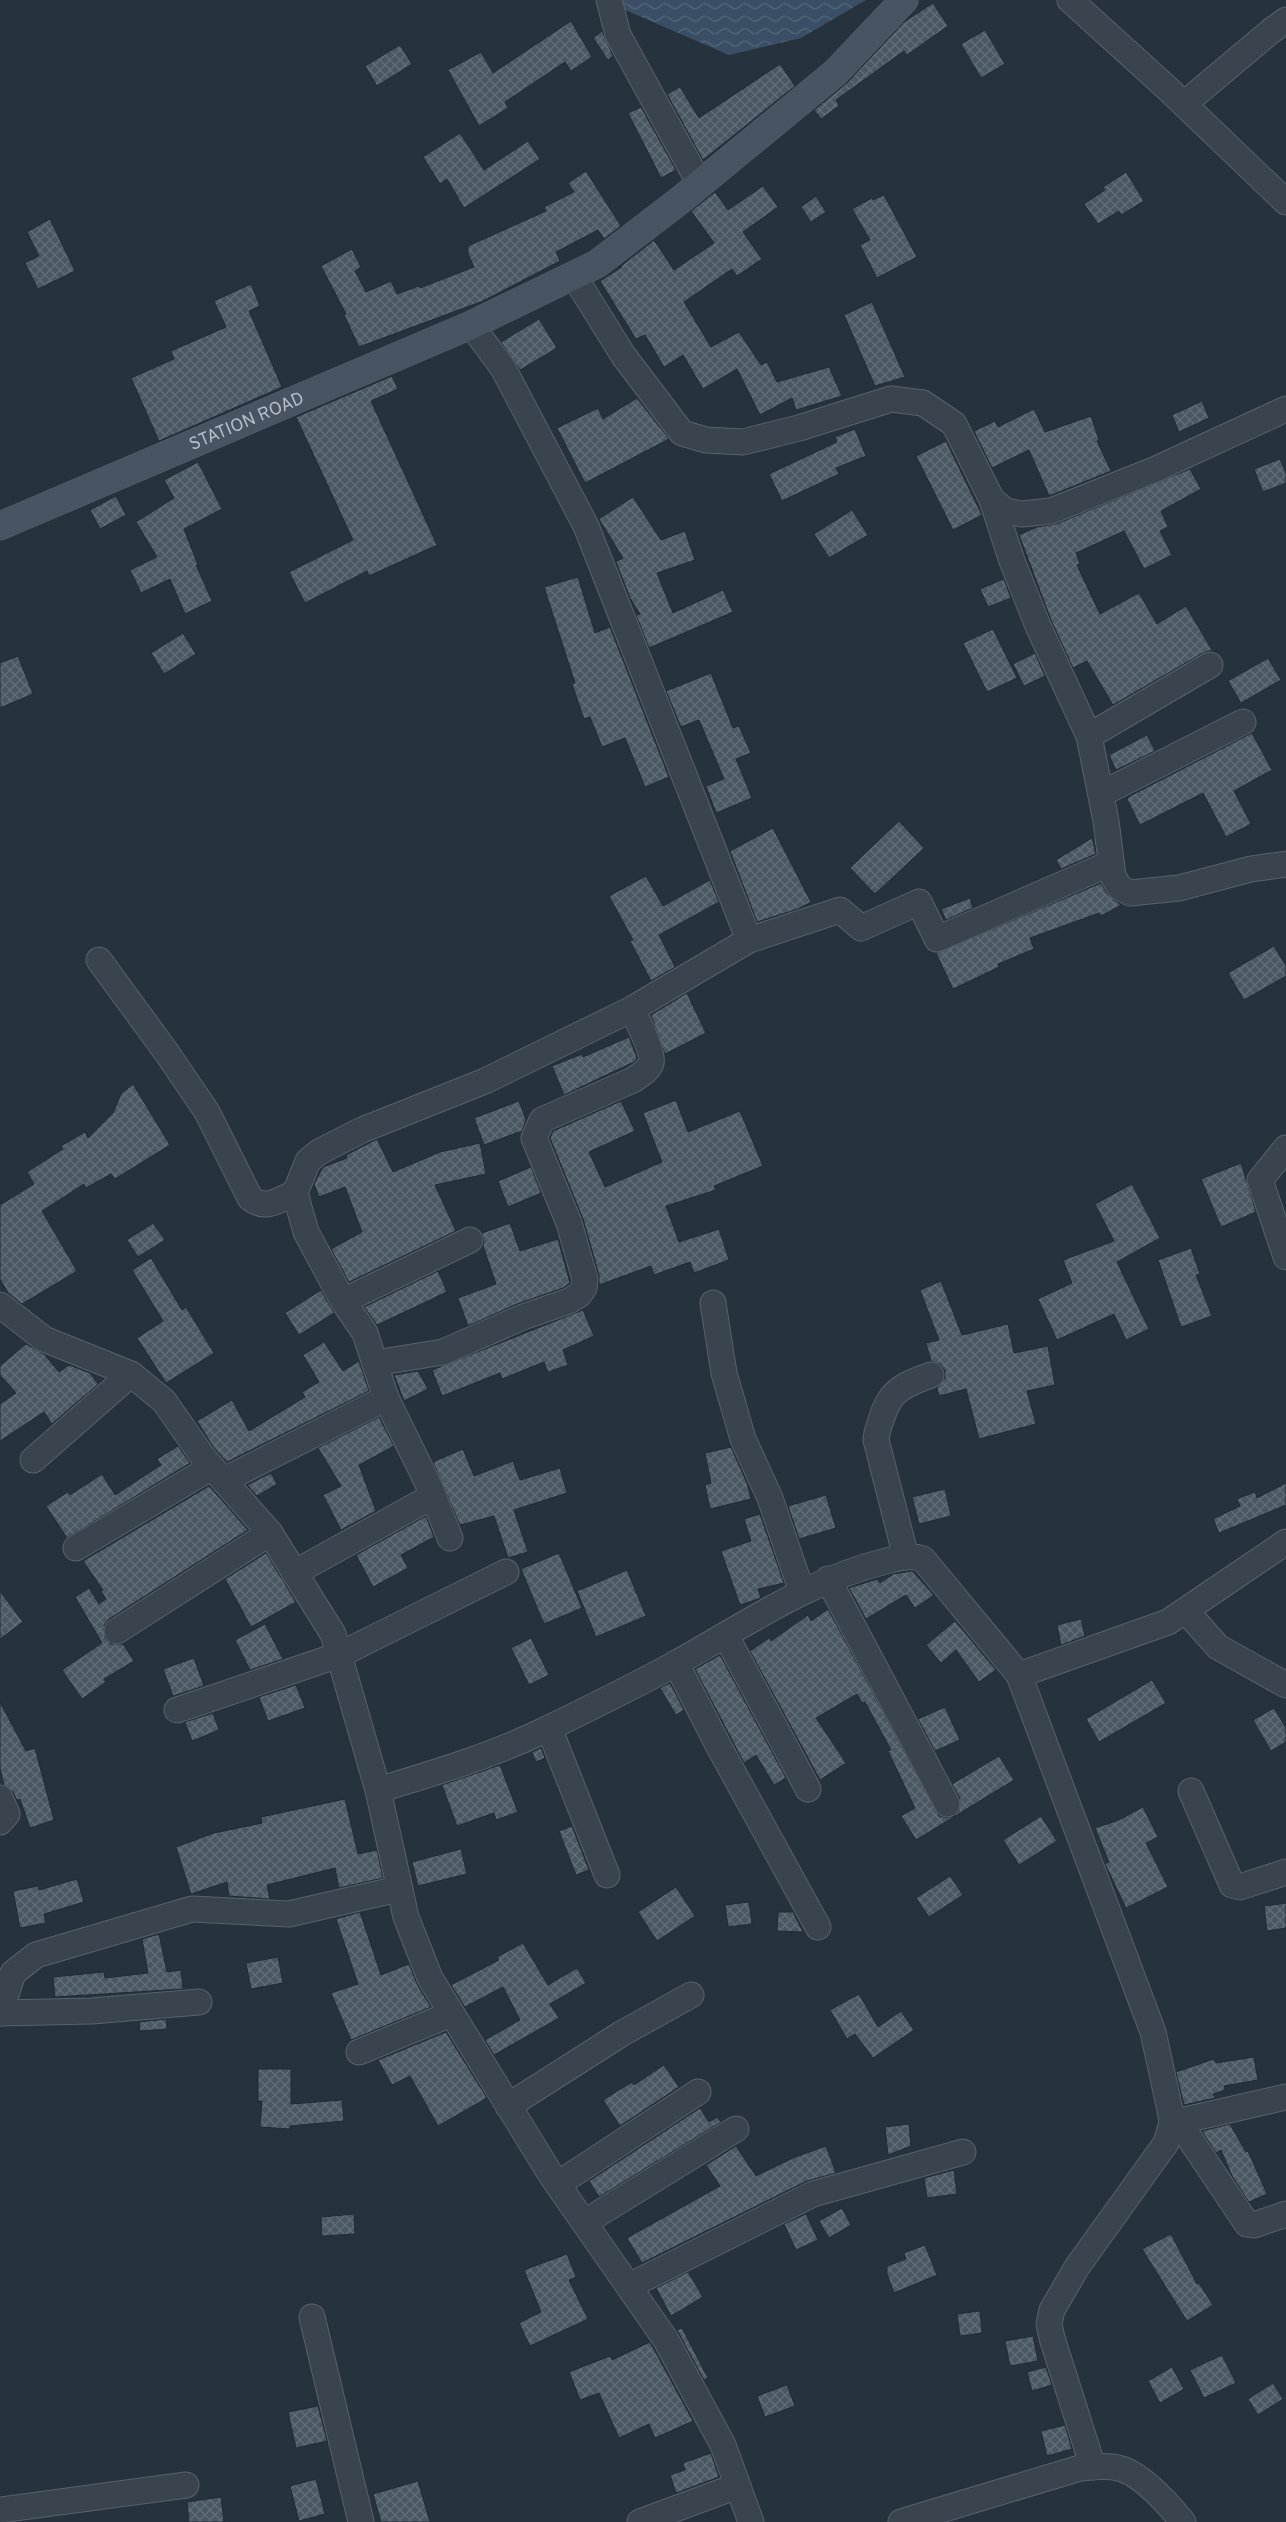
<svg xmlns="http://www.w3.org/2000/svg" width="1286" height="2522" viewBox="0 0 1286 2522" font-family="Overpass,sans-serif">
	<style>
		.water { fill: url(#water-waves) }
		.building { fill: url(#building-cross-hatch); stroke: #212b36 }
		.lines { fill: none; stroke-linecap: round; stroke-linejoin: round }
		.minor-casing { stroke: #58626c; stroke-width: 27 }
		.secondary-casing { stroke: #58626c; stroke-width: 29 }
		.minor { stroke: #3a444e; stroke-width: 25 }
		.secondary { stroke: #485461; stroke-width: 28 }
		.labels { text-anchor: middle; stroke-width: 4; stroke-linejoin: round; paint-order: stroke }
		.street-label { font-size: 18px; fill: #b6bfc9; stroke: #1f2934 }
	</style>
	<defs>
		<pattern id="water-waves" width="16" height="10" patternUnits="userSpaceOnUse" patternTransform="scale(1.25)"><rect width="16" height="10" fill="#3a4f65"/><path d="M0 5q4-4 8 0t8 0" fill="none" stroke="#54677a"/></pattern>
		<pattern id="building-cross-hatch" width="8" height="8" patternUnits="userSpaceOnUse" patternTransform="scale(1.25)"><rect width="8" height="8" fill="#4a5864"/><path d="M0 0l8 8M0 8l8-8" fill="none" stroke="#626e79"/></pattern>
	</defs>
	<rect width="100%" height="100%" fill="#26323e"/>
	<polygon class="water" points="614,0 866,0 801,38 729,55 616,6"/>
	<g class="building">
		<polygon points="933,3 948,26 907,55 904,51 836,100 839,106 821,119 814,110 847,83 904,22"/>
		<polygon points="571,21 592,57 571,71 565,62 505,102 508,108 479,126 448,70 481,52 493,73"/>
		<polygon points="985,30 1005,64 981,78 961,44"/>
		<polygon points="602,31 613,56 608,60 593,38"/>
		<polygon points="400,45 412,64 377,86 365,66"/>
		<polygon points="780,64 795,86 703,160 667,94 680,87 699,118"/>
		<polygon points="641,107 676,170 661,178 628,113"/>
		<polygon points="460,133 484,170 528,141 540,159 464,208 447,179 440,184 423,157"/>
		<polygon points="586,171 621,226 604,239 598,230 556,252 560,261 483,301 359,347 344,315 346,314 321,266 352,249 361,267 355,271 366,292 391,281 397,294 419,286 420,288 474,267 468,254 468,246 546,211 544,207 574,192 568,183"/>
		<polygon points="1126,172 1144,201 1121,215 1119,211 1098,224 1084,204 1105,190 1103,187"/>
		<polygon points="763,186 778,207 743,232 762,259 737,276 732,269 684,302 711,347 739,332 761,365 767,362 777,382 829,367 842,396 796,410 792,398 760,415 737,369 703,389 683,355 664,367 645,335 636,339 600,281 622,267 621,266 654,240 674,270 714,243 691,211 715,192 728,210"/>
		<polygon points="884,195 917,257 877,278 860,245 870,240 852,209 872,198 873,200"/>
		<polygon points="816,196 826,212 811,222 801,207"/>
		<polygon points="50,219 75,271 38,289 25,263 39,256 27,232"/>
		<polygon points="251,284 260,306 249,311 282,387 159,441 131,378 174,359 171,351 226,327 214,301"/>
		<polygon points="872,302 905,377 875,386 844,315"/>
		<polygon points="539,319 557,348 520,370 501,342"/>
		<polygon points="392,376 398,389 371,401 437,545 369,576 367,571 305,603 289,572 353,540 296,417"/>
		<polygon points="637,398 669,439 585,483 557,428 598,408 603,419"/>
		<polygon points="1202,401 1209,418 1179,432 1172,415"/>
		<polygon points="1034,409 1045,432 1091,416 1099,440 1097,441 1111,471 1049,496 1029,450 992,468 974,431 995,421 998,427"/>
		<polygon points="855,429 866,456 836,468 839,474 782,501 769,474 837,442 835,437"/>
		<polygon points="946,441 982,515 953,530 916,456"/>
		<polygon points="1280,459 1286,473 1286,483 1263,492 1254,469"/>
		<polygon points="198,462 222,509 184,529 198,565 196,565 212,601 185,614 170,579 141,593 130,570 157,557 136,522 174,498 164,480"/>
		<polygon points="1190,469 1201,489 1161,511 1168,527 1160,531 1172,555 1144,569 1124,531 1076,553 1080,564 1077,565 1100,614 1139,593 1157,624 1186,606 1212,650 1203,653 1113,705 1087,661 1073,668 1051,620 1019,535 1037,527 1056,524"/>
		<polygon points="116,496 126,515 100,529 90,510"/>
		<polygon points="633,497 661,540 685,531 695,560 657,573 673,613 723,590 733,612 649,648 636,615 640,614 630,598 616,562 623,558 599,519"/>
		<polygon points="852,510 868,535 829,558 814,534"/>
		<polygon points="578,577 595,633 610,627 669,777 645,787 625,738 602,747 590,717 584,719 572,684 575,683 544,587"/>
		<polygon points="1004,579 1011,598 988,607 980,589"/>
		<polygon points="993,629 1017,678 987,692 963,643"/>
		<polygon points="183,633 196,654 164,674 151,653"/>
		<polygon points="1035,653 1045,676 1024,686 1013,664"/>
		<polygon points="18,656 33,694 0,708 0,663"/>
		<polygon points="1268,658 1281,680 1241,703 1228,681"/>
		<polygon points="711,673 733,728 739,726 751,753 736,759 752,798 716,813 706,786 724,779 699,720 681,727 666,691"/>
		<polygon points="1252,733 1272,770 1234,791 1251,824 1226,837 1203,793 1140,825 1127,799 1130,796"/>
		<polygon points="1147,735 1155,751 1116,770 1109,755"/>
		<polygon points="899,821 924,848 875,894 850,868"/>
		<polygon points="773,828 811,902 798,909 757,922 730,851"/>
		<polygon points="1092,838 1096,854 1061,869 1056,860"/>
		<polygon points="646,876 663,906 710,880 719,902 659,935 675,967 651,981 630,941 633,940 609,896"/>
		<polygon points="1101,883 1107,894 1121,905 1101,916 1099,913 1030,938 1034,949 998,964 999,967 953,989 936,953"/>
		<polygon points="970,898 973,908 946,920 941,909"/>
		<polygon points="1274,946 1286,966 1286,976 1244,1000 1228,973"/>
		<polygon points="687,993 706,1033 665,1054 651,1015"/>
		<polygon points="629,1037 636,1055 637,1059 634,1062 564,1095 552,1066 582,1054 583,1057"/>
		<polygon points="133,1084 170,1145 115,1179 111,1174 86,1188 84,1184 42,1211 77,1271 22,1304 8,1293 0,1279 0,1205 34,1184 27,1172 63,1149 61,1146 85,1132 88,1138 113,1113 121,1094"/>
		<polygon points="676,1100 688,1132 740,1111 763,1166 714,1186 716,1190 666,1206 679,1242 719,1229 729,1260 694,1273 690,1262 654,1275 651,1266 599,1285 599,1275 583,1219 550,1138 553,1131 621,1101 635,1131 589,1152 605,1187 662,1162 643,1113"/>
		<polygon points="519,1101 526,1120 522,1131 484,1145 474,1118"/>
		<polygon points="377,1139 393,1172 440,1152 480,1143 486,1174 435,1185 456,1231 349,1282 331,1249 362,1232 345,1187 319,1197 314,1184 323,1167 347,1158 346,1155"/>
		<polygon points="1241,1163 1256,1212 1221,1227 1201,1179"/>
		<polygon points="531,1167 541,1193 508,1207 498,1181"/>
		<polygon points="1132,1184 1160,1238 1117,1262 1149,1329 1126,1340 1114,1314 1057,1340 1038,1299 1072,1283 1063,1260 1114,1241 1095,1204"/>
		<polygon points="153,1223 165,1240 138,1257 127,1240"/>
		<polygon points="510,1223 520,1251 558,1239 570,1283 563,1288 517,1304 468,1326 458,1298 496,1284 483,1246 484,1241 482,1233"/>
		<polygon points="1191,1248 1200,1274 1196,1275 1212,1316 1181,1327 1158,1260"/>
		<polygon points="151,1258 182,1310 186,1307 214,1353 166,1383 137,1338 163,1321 132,1270"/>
		<polygon points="438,1271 447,1292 377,1325 364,1307"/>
		<polygon points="941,1281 962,1335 1008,1324 1014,1353 1048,1346 1055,1385 1027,1391 1036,1424 979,1439 966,1389 939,1396 937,1388 945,1378 945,1370 940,1364 931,1361 926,1343 939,1340 920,1290"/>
		<polygon points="321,1290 334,1313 299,1335 285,1313"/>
		<polygon points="583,1310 594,1336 563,1350 568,1365 548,1372 544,1362 502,1379 500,1373 442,1396 432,1370"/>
		<polygon points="324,1342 343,1371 359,1361 369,1391 227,1462 214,1448 197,1421 232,1400 249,1431 305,1397 302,1392 319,1382 303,1355"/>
		<polygon points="26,1344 44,1354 59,1372 69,1365 90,1373 98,1384 52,1424 44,1412 0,1441 0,1404 16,1393 0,1375 0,1366"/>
		<polygon points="418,1371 428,1389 404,1401 394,1375"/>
		<polygon points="379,1417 394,1446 359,1465 376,1511 341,1530 323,1495 341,1486 318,1448"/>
		<polygon points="178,1446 190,1463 67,1538 46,1506 68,1492 70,1495 102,1474 115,1495 161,1465 157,1459"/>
		<polygon points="731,1447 747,1483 751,1499 710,1509 705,1485 711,1483 705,1453"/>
		<polygon points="463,1449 474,1476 513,1461 520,1480 560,1468 567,1493 514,1510 528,1552 508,1558 494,1516 460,1525 433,1462"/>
		<polygon points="271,1473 277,1484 257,1496 247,1485"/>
		<polygon points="1286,1483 1286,1505 1219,1533 1213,1519 1240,1506 1237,1499 1255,1492 1257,1498"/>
		<polygon points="209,1486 248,1530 109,1619 104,1625 105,1638 111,1644 123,1644 134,1661 104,1679 106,1682 82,1699 62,1670 102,1643 75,1597 89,1588 99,1604 106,1599 101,1591 103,1590 83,1561"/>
		<polygon points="945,1489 951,1516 919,1524 912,1497"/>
		<polygon points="826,1495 836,1528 799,1539 788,1506"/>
		<polygon points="760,1514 784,1583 758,1589 761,1598 740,1605 721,1551 751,1541 744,1519"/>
		<polygon points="426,1516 434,1537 401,1555 408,1568 373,1587 356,1555"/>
		<polygon points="266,1553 296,1602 251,1627 225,1579"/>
		<polygon points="559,1553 582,1608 544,1624 521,1569"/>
		<polygon points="627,1570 646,1616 596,1637 577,1591"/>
		<polygon points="912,1571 934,1595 915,1608 906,1595 866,1619 849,1588 877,1579 880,1583 893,1574"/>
		<polygon points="0,1591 23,1622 0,1639"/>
		<polygon points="828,1609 939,1816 947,1818 954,1816 959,1811 960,1798 952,1784 999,1756 1014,1780 916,1840 901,1816 915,1808 888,1751 891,1750 865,1702 862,1703 857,1694 816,1718 846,1763 820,1780 750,1651 769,1638 771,1641 808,1615 811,1621"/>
		<polygon points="1081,1619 1085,1636 1061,1645 1057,1625"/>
		<polygon points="955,1621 996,1670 979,1682 956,1650 941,1663 926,1645"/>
		<polygon points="265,1624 283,1659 250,1670 235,1640"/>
		<polygon points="531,1638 549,1675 529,1685 511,1648"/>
		<polygon points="720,1655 786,1778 774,1785 756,1755 744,1763 695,1669"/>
		<polygon points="194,1658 204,1686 173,1696 163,1669"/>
		<polygon points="1152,1680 1166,1703 1099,1742 1086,1719"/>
		<polygon points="670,1683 684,1710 676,1715 660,1688"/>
		<polygon points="296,1685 305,1708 268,1721 259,1697"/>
		<polygon points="0,1702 26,1751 35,1748 54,1820 30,1828 20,1799 17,1800 13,1792 4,1785 0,1768"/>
		<polygon points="945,1707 960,1740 935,1751 918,1719"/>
		<polygon points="1274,1708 1286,1728 1286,1742 1271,1751 1253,1720"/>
		<polygon points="213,1713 219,1730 192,1741 185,1722"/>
		<polygon points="541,1748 545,1758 536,1762 532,1752"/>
		<polygon points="500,1765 518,1812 496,1820 494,1813 457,1826 442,1785"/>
		<polygon points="345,1799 358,1854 377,1850 383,1878 339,1888 335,1868 267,1885 270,1899 229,1896 227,1882 191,1894 176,1847 214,1833 262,1823 261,1817"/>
		<polygon points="1143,1807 1158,1837 1146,1843 1168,1887 1126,1908 1105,1864 1109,1862 1095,1828 1119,1820"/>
		<polygon points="1041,1816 1057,1841 1019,1865 1003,1840"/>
		<polygon points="572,1826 589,1870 576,1875 559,1831"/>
		<polygon points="461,1849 467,1874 418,1886 412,1862"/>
		<polygon points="950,1876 963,1895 929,1917 916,1898"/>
		<polygon points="77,1879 84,1902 44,1914 46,1923 20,1928 13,1891 38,1886 39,1890"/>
		<polygon points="676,1887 695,1916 657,1941 638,1912"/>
		<polygon points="749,1902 752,1924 728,1927 725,1905"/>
		<polygon points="1286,1903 1286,1928 1267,1931 1264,1906"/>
		<polygon points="360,1912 381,1975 409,1964 418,1986 431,2007 351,2040 331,1993 358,1984 336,1919"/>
		<polygon points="778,1912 793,1912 803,1932 777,1931"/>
		<polygon points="159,1934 167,1972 181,1970 183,1989 55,1997 53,1977 104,1972 105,1978 148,1973 142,1939"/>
		<polygon points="523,1943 548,1985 577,1968 586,1983 550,2004 559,2018 494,2055 485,2040 520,2020 503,1987 465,2007 451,1985 499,1960 497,1957"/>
		<polygon points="278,1957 283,1983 251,1989 246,1963"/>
		<polygon points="859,1994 878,2027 901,2011 914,2030 873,2058 855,2034 847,2039 830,2010"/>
		<polygon points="166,2019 167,2029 140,2031 139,2022"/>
		<polygon points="446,2032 487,2098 438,2126 410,2076 392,2085 378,2060"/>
		<polygon points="1254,2057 1258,2080 1224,2086 1225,2090 1213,2094 1215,2098 1184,2105 1176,2072 1214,2059 1216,2063"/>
		<polygon points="664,2065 679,2087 620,2126 603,2100 632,2082 634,2085"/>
		<polygon points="258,2069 291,2069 291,2104 342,2100 344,2121 290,2126 290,2129 260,2127 262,2101 258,2101"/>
		<polygon points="700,2108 709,2122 717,2117 721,2122 599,2197 589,2181"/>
		<polygon points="909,2124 911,2146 888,2155 885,2127"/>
		<polygon points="1230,2124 1246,2152 1248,2151 1267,2194 1249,2202 1232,2176 1221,2150 1216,2153 1202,2131"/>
		<polygon points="736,2146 756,2176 793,2158 826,2146 836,2173 807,2181 642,2263 627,2238 720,2186 706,2165"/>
		<polygon points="954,2170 957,2194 927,2198 924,2178"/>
		<polygon points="842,2208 851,2225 829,2238 819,2221"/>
		<polygon points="354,2214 355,2234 322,2236 321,2217"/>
		<polygon points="806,2214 818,2240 796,2250 784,2224"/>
		<polygon points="1171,2234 1197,2284 1199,2283 1213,2305 1187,2321 1142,2249"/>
		<polygon points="925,2245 937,2275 894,2293 887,2274 887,2266 906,2259 904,2253"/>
		<polygon points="567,2254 576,2277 569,2280 588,2319 530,2346 519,2323 541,2312 524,2270"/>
		<polygon points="688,2272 703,2297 671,2316 656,2288"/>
		<polygon points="980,2311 982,2333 960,2336 957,2314"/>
		<polygon points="682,2328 708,2378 704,2380 677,2330"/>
		<polygon points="1033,2336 1038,2361 1010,2366 1005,2341"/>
		<polygon points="650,2342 693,2421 655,2438 649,2424 619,2438 599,2393 580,2400 569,2372 610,2356 612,2360"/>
		<polygon points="1222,2355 1236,2383 1204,2398 1190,2370"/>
		<polygon points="1046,2367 1052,2385 1032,2391 1027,2372"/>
		<polygon points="1172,2367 1184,2389 1160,2403 1148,2381"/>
		<polygon points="1273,2383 1283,2399 1258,2415 1248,2399"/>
		<polygon points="787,2385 795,2406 765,2417 757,2396"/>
		<polygon points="318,2406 327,2441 296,2448 288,2412"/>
		<polygon points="1065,2425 1072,2449 1047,2456 1041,2431"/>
		<polygon points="711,2453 719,2477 676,2493 670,2475 685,2470 683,2463"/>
		<polygon points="316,2479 325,2514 299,2521 290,2486"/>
		<polygon points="418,2481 430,2522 381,2522 373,2494"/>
		<polygon points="221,2497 224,2522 189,2522 187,2502"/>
	</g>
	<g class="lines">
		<g class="minor-casing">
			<g id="minor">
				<polyline points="609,0 618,35 700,184"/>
				<polyline points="1070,0 1167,88 1286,202"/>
				<polyline points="1184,104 1271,31 1286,20"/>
				<polyline points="574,276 623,355 682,433 706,440 743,442 799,428 891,399 923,403 954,424 992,500 1006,511 1022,514 1051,511 1156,469 1286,409"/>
				<polyline points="471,325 503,368 586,526 749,940 840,910 861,928 919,902 937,939 1111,863"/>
				<polyline points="992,500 1012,561 1038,626 1089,736 1106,821 1113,876 1119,887 1130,893 1179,888 1251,869 1286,864"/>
				<polyline points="1089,736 1210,665"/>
				<polyline points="1101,794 1243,722"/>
				<path d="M99,960l68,93 40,59 43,86c16,13 28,2 45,-5"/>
				<polyline points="1286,1148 1260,1180 1286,1257"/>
				<polyline points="343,1301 470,1240"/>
				<polyline points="713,1303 724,1373 743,1439 770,1498 802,1592"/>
				<polyline points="0,1305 44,1339 131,1374 164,1401 203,1457 270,1533 333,1634 378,1790 406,1917 430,1978 551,2175 666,2340 723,2445 751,2522"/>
				<path d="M375,1363l68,-11 80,-35 46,-16 10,-6 5,-7 1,-9 -16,-56 -35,-85 8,-18 91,-40c6,-4 16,-10 18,-17 3,-11 -14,-43 -19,-54"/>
				<polyline points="386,1398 430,1488 450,1538"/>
				<polyline points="33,1460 131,1374"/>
				<polyline points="224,1480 386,1398 365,1333 343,1301 306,1232 295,1193 308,1161 319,1152 362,1130 485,1081 632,1009 749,940"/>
				<polyline points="76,1548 212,1467"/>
				<path d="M906,1557l-30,-117 1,-7c11,-39 17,-45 54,-58"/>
				<polyline points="294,1573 433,1496"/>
				<polyline points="828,1579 947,1804"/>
				<polyline points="1186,1611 1218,1647 1286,1685"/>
				<polyline points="117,1631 270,1533"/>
				<polyline points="726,1636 808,1789"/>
				<polyline points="676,1663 718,1745 818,1927"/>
				<polyline points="1019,1675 1168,1622 1286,1542"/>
				<polyline points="177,1710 339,1655 506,1572"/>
				<polyline points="549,1728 607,1875"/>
				<path d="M378,1790c56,-17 113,-34 167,-60 43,-21 86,-42 128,-65 69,-38 135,-85 213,-104 13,-3 24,-7 37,-2l96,116 134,357 17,78 2,13 -6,20 -89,124 -25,43 -3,14 3,14 41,129"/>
				<polyline points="1191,1791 1232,1885 1240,1887 1286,1872"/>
				<polyline points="0,1798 7,1814 0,1822"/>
				<polyline points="0,2013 13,1973 36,1955 192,1909 289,1914 398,1889"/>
				<polyline points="0,2013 92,2011 199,2002"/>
				<polyline points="359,2052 451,2014"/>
				<polyline points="508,2106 621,2034 691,1995"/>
				<polyline points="1178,2121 1247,2224 1254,2225 1286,2214"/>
				<polyline points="1172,2123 1286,2097"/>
				<polyline points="558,2184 698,2092"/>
				<polyline points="585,2222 736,2129"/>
				<polyline points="629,2286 813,2194 963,2152"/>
				<polyline points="312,2317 361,2522"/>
				<polyline points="0,2510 186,2485"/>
				<polyline points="640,2522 737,2486"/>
				<path d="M901,2522l179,-54c12,-1 26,-3 38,0 22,4 51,37 65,54"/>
			</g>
		</g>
		<g class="secondary-casing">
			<g id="secondary">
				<path id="s1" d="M0,526l471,-201 126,-61 86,-66 153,-126 68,-72"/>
			</g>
		</g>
		<use href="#minor" class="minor"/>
		<use href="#secondary" class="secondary"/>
	</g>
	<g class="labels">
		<g class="street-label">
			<text dy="6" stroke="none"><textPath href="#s1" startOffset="268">STATION ROAD</textPath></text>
		</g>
	</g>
</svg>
